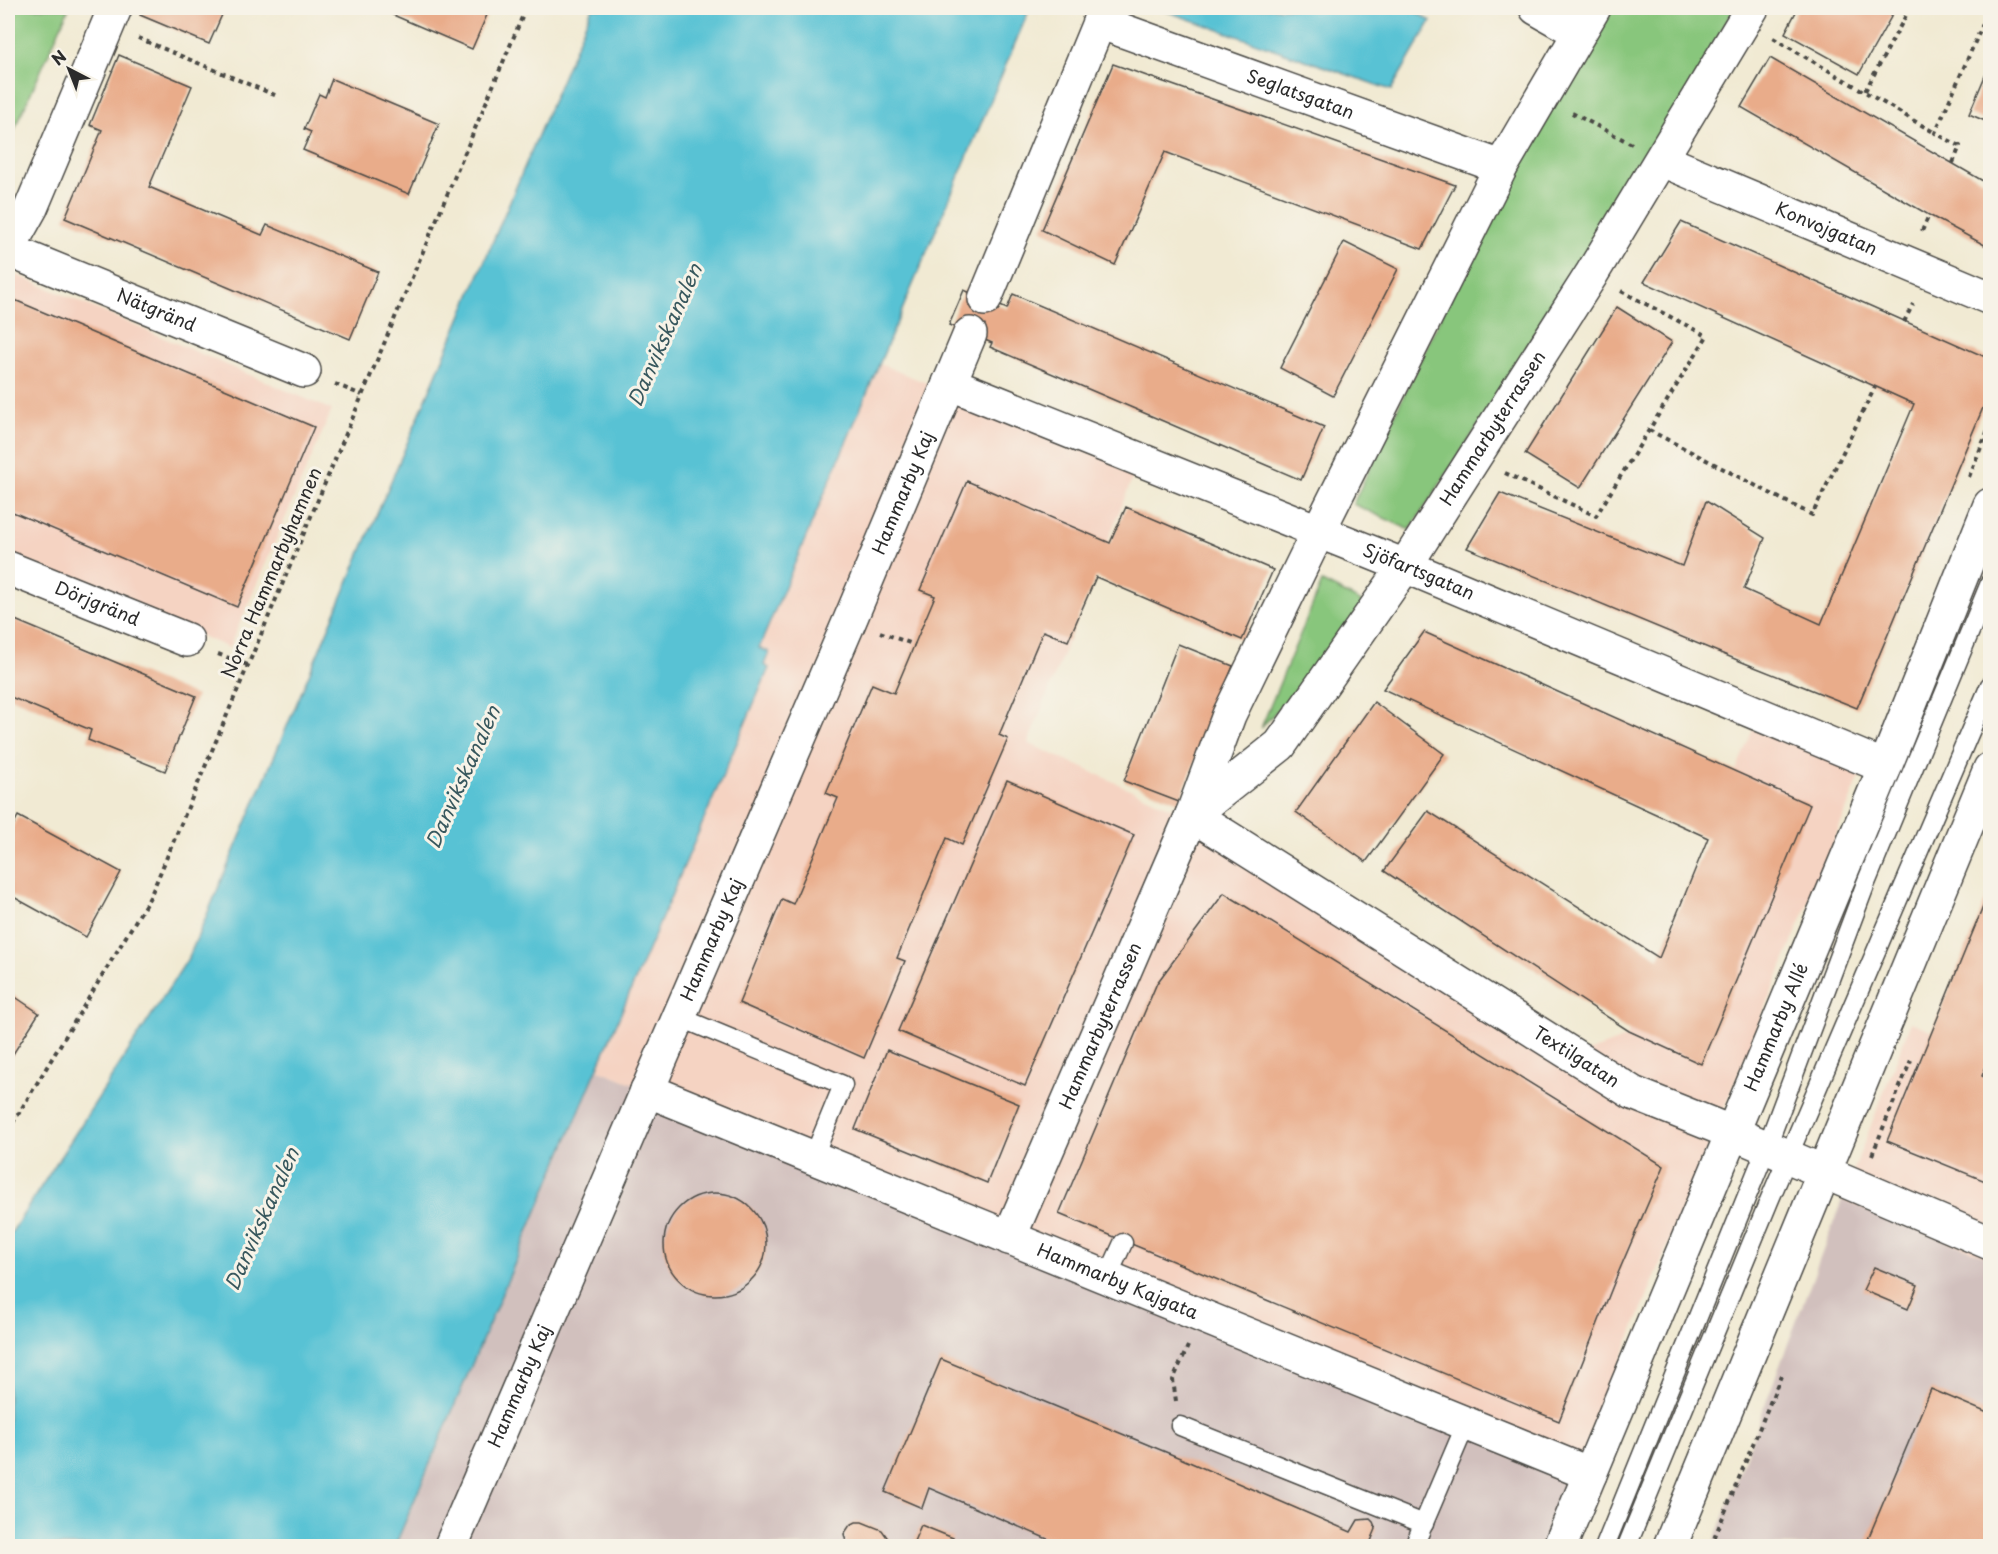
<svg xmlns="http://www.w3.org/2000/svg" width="1998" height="1554" viewBox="0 0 1998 1554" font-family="'Playpen Sans',sans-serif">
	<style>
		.built { fill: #f5d3c2 }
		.industrial { fill: #d1c0bd }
		.green { fill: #88c67c; stroke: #5a7854; stroke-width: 1.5 }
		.water { fill: #58c2d4; stroke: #427680; stroke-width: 1.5 }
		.building { fill: #e9ac8a }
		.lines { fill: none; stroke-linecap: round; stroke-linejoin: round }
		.service-casing { stroke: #494844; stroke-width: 21 }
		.minor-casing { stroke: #494844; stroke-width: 36 }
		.tertiary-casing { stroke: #494844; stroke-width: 36 }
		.path { stroke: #494844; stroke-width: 4; stroke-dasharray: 4.5 4.5; stroke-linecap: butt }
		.service { stroke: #fff; stroke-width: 18 }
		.minor { stroke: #fff; stroke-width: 33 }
		.tertiary { stroke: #fff; stroke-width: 33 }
		.labels { text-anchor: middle; stroke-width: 6; stroke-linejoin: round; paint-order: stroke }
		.street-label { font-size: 18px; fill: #2b2b2b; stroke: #f7f3e8 }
		.water-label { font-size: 20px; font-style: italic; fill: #38585e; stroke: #f7f3e8 }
	</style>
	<rect width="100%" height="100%" fill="#f7f3e8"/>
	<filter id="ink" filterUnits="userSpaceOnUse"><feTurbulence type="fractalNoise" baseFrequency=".0167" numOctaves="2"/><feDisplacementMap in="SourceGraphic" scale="12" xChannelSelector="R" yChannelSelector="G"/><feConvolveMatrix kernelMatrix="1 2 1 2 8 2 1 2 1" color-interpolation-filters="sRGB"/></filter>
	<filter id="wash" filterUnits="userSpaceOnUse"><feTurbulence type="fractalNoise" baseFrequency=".008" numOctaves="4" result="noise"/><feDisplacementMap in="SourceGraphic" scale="24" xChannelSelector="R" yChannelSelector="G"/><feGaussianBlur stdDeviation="1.35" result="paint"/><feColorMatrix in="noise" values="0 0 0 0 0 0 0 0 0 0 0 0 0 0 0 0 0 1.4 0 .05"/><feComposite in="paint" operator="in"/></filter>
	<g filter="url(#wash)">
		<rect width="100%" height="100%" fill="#f1ead3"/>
		<g class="built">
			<polygon points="17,275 332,410 229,648 8,553 8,297"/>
			<polygon points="880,364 1136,469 1028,743 1189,816 1572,1058 1626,1038 1758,717 1866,762 1578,1465 597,1069 769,668 764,665 759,649"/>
			<polygon points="1911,1022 1990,1055 1990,1258 1842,1200"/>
		</g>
		<g class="industrial">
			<polygon points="597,1069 1578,1465 1544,1546 396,1546"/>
			<polygon points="1842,1200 1990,1258 1990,1546 1712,1546"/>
		</g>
		<g class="green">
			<polygon points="8,8 69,8 8,144"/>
			<polygon points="1611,8 1735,8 1625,201 1410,530 1353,504 1447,303 1524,153"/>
			<polygon points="1322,582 1372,607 1261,728"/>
		</g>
		<g class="water">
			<polygon points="592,8 1030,8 759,648 769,652 764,665 769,668 597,1069 395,1546 8,1546 8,1238 189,957"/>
			<polygon points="1157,8 1409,8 1431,21 1391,90"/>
		</g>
		<g id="blocks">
			<g class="building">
				<polygon points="143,8 225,8 209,44 140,15"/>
				<polygon points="377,8 490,8 472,49"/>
				<polygon points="1798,8 1896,8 1859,74 1785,33"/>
				<polygon points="119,55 192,86 149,187 262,235 267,225 378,272 350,339 65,218 102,130 90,125"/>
				<polygon points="1770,58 1990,185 1990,248 1929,215 1741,107"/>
				<polygon points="1113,64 1413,170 1455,185 1422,249 1165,152 1115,265 1042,230"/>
				<polygon points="1990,64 1990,123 1969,114"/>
				<polygon points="332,79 439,124 409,194 303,150 311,132 304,129 319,94 325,97"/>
				<polygon points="1681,222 1990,359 1990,391 1857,708 1747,664 1467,548 1500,493 1682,566 1706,501 1765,538 1744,589 1821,624 1914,404 1644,282"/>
				<polygon points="1344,242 1398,269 1333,396 1280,368"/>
				<polygon points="964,290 1007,309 1013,294 1324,427 1301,480 990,347 992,343 949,325"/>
				<polygon points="10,298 314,427 237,607 8,510 8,303"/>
				<polygon points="1617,307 1672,342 1580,488 1525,454"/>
				<polygon points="967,481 1110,543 1126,507 1273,570 1242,640 1096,577 1068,641 1043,631 999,735 1008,739 962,845 947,838 897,958 905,961 864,1058 739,1003 782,899 793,904 838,798 826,793 872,684 894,693 935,596 920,590"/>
				<polygon points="8,617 196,696 165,771 88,740 91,730 8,696"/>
				<polygon points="1424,632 1810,805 1701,1064 1629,1031 1384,871 1428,811 1659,958 1708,838 1383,689"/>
				<polygon points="1178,644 1233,666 1179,802 1124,781"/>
				<polygon points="1374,702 1444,754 1366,862 1296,812"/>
				<polygon points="1007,780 1134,835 1025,1086 898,1031"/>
				<polygon points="18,816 121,872 86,937 8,894 8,835"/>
				<polygon points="1990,890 1990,1057 1982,1076 1990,1080 1990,1183 1887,1141"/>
				<polygon points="1224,893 1664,1166 1616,1278 1559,1421 1059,1214 1157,983"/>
				<polygon points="8,992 39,1013 8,1062"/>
				<polygon points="887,1050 1019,1104 987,1183 855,1129"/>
				<circle cx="715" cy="1244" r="51"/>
				<polygon points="1874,1267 1918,1285 1908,1309 1863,1290"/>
				<polygon points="941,1359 1173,1455 1351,1532 1358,1520 1370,1519 1373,1522 1376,1529 1371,1541 1385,1546 1050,1546 1052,1541 929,1488 922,1508 885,1492"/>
				<polygon points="1931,1389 1990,1414 1990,1546 1865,1546"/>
				<polygon points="856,1522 862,1522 882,1530 889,1540 889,1546 847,1546 844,1534 850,1525"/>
				<polygon points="921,1525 953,1538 949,1546 912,1546"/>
			</g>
		</g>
	</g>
	<g filter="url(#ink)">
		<use href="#blocks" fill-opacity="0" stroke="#494844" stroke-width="1.5"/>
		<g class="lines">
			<g class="service-casing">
				<g id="service">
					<polyline points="679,1017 843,1085 813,1158"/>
					<polyline points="1107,1278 1123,1243"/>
					<polyline points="1180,1426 1424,1524"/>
					<polyline points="1414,1546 1466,1424"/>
					<polyline points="1605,1546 1766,1149 1866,883 1990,583"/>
					<polyline points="1627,1546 1769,1201 1990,685"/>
				</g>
			</g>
			<g class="minor-casing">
				<g id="minor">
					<polyline points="1536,8 1578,32"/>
					<path id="s1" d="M1099,22l402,145"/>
					<path id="s2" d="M1662,160l328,138"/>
					<polyline points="8,249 31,208 115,8"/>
					<path id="s3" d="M8,250l296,121"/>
					<polyline points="985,299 1105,8"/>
					<path id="s4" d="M949,383l456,183 480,201"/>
					<path id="s5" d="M8,568l179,72"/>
					<path id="s6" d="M1192,815l88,-70 125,-179 186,-291 161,-267"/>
					<path id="s7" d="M1192,815l441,278 100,40 257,110"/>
					<path id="s8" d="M647,1090l943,384"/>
					<path id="s9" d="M1009,1238l183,-423 37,-100 89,-183 183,-365 93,-159"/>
					<path id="s10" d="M451,1546l399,-926 120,-286"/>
				</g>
			</g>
			<g class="tertiary-casing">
				<g id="tertiary">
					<path id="s11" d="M1560,1546l325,-779 105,-262"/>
					<polyline points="1670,1546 1990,769"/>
				</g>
			</g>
			<g class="path">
				<polyline points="138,38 277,96"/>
				<polyline points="1773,38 1935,133"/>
				<polyline points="1865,91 1910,8"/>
				<polyline points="1572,113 1632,144"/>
				<polyline points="1953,163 1960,146 1935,133 1990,8"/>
				<polyline points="1922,231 1929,215"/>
				<polyline points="1904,322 1913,304"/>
				<polyline points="335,384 362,395"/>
				<polyline points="1649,430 1812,515 1875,387"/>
				<polyline points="1505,473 1596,516 1707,336 1621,291"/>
				<polyline points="1969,477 1990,425"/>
				<polyline points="880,632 915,645"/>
				<polyline points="218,654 248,665"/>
				<polyline points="8,1131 150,897 526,8"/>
				<polyline points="1872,1155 1911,1060"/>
				<polyline points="1176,1401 1173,1380 1188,1346"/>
				<polyline points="1711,1546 1781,1376"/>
			</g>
			<use href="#service" class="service"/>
			<use href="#minor" class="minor"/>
			<use href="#tertiary" class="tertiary"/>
		</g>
	</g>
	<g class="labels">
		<g class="street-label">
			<text dy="6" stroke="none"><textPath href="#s1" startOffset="214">Seglatsgatan</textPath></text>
			<text dy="6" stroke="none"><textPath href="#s2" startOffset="178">Konvojgatan</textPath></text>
			<text dy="6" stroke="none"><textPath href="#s3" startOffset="160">Nätgränd</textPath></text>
			<text dy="6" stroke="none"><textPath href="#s6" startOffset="494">Hammarbyterrassen</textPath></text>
			<text dy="6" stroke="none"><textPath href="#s10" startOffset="1146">Hammarby Kaj</textPath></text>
			<text transform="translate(272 573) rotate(-67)" y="6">Norra Hammarbyhamnen</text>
			<text dy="6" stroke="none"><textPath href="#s4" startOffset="506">Sjöfartsgatan</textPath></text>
			<text dy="6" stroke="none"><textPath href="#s5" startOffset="96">Dörjgränd</textPath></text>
			<text dy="6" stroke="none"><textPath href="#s10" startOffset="660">Hammarby Kaj</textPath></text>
			<text dy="6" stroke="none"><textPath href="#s11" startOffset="562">Hammarby Allé</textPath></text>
			<text dy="6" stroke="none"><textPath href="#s9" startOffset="231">Hammarbyterrassen</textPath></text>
			<text dy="6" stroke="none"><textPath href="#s7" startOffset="454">Textilgatan</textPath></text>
			<text dy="6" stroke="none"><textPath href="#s8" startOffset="508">Hammarby Kajgata</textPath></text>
			<text dy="6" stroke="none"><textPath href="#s10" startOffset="174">Hammarby Kaj</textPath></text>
		</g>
		<g class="water-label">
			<text transform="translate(665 335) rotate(-66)" y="7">Danvikskanalen</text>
			<text transform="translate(463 777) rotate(-66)" y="7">Danvikskanalen</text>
			<text transform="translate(262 1219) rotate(-66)" y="7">Danvikskanalen</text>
		</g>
	</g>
	<rect width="1998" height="1554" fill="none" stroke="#f7f3e8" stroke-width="30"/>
	<g transform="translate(69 69) rotate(318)" stroke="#f7f3e8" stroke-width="4.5" paint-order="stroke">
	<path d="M0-4.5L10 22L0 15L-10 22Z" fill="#2b2b2b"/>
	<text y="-9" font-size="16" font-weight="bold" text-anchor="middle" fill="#2b2b2b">N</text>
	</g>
</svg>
